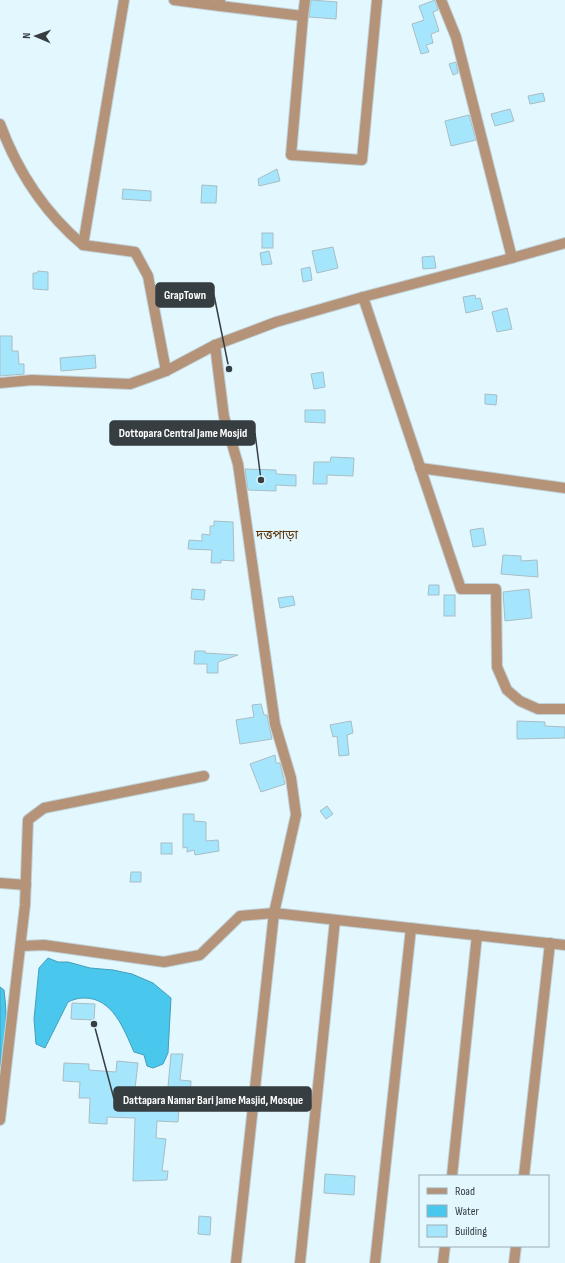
<svg xmlns="http://www.w3.org/2000/svg" width="565" height="1263" viewBox="0 0 565 1263" font-family="'Sofia Sans Condensed','Noto Sans Bengali',sans-serif">
	<style>
		.water { fill: #4ac7ed; stroke: #449eb9 }
		.building { fill: #a5e6fd; stroke: #a9bdc4 }
		.lines { fill: none; stroke-linecap: round; stroke-linejoin: round }
		.minor-casing { stroke: #c0d2d9; stroke-width: 12 }
		.minor { stroke: #b49379; stroke-width: 10 }
		.labels { text-anchor: middle; stroke-width: 4; stroke-linejoin: round; paint-order: stroke }
		.quarter-label { font-size: 13px; fill: #5d3307; stroke: #e3f7ff }
		.leader { fill: none; stroke: #363e41; stroke-width: 1.5 }
		.callout-dot { fill: #363e41; stroke: #e3f7ff; stroke-width: 1.5 }
		.callout { fill: #363e41; stroke: #363e41; stroke-width: 1.5 }
		.callout-label { font-size: 12px; text-anchor: middle; font-weight: bold; fill: #fff }
	</style>
	<rect width="100%" height="100%" fill="#e3f7ff"/>
	<g class="water">
		<path d="M48,958l10,4h10l22,6 23,2 19,4 21,9 18,15 -3,55 -5,11 -10,4 -6,-2 -3,-11 -10,-3c-10,-22 -21,-55 -51,-54 -5,0 -11,2 -15,4l-23,46 -9,-4 -2,-25 5,-51z"/>
		<path d="M0,987l4,3c4,33 3,52 -4,84z"/>
	</g>
	<g class="building">
		<polygon points="311,0 337,2 336,19 309,17"/>
		<polygon points="435,0 438,10 433,12 439,31 431,34 433,43 426,45 429,52 421,54 412,24 424,20 419,6"/>
		<polygon points="456,62 458,73 453,75 449,64"/>
		<polygon points="543,93 545,101 530,104 528,96"/>
		<polygon points="510,109 514,121 495,126 491,114"/>
		<polygon points="469,115 476,140 451,146 445,121"/>
		<polygon points="277,169 280,181 259,186 258,179"/>
		<polygon points="202,185 217,186 216,203 201,203"/>
		<polygon points="123,189 151,191 151,201 122,199"/>
		<rect x="262" y="233" width="11" height="15"/>
		<polygon points="333,247 338,268 317,273 312,251"/>
		<polygon points="269,251 272,264 262,265 260,253"/>
		<polygon points="434,256 436,268 423,269 422,257"/>
		<polygon points="310,267 312,280 303,282 301,269"/>
		<polygon points="38,271 48,272 48,290 33,289 33,273 37,273"/>
		<polygon points="475,295 476,299 480,298 483,309 466,313 463,297"/>
		<polygon points="507,308 512,329 497,332 492,312"/>
		<polygon points="0,336 12,336 12,351 18,351 19,364 24,364 24,374 0,376"/>
		<polygon points="95,355 96,368 61,371 60,358"/>
		<polygon points="323,372 325,387 314,389 311,374"/>
		<polygon points="485,394 497,395 496,405 485,404"/>
		<polygon points="305,410 325,410 325,423 305,422"/>
		<polygon points="331,457 354,458 353,476 327,475 327,484 313,484 314,462 330,462"/>
		<polygon points="245,469 276,470 276,474 296,475 296,486 276,485 276,491 248,490"/>
		<polygon points="214,521 233,522 234,561 221,560 221,563 211,563 212,550 188,549 189,540 202,541 202,534 210,535 210,526 214,526"/>
		<polygon points="483,528 486,545 473,547 470,530"/>
		<polygon points="503,555 521,556 521,561 537,560 538,577 501,574"/>
		<polygon points="429,585 439,585 439,595 428,595"/>
		<polygon points="192,589 205,590 204,600 191,599"/>
		<polygon points="529,589 532,618 505,621 503,592"/>
		<rect x="444" y="595" width="11" height="21"/>
		<polygon points="293,596 295,605 280,608 278,598"/>
		<polygon points="195,651 205,651 205,653 238,655 218,662 218,673 207,673 207,664 194,664"/>
		<polygon points="261,704 264,715 267,715 272,739 240,744 236,720 254,717 252,705"/>
		<polygon points="351,721 353,733 347,735 349,755 339,756 337,736 333,737 330,725"/>
		<polygon points="517,721 545,722 545,726 565,727 565,738 517,739"/>
		<polygon points="275,755 276,763 280,763 285,784 261,792 250,764"/>
		<polygon points="327,806 333,814 326,819 320,811"/>
		<polygon points="183,814 194,814 194,821 206,822 206,841 218,840 219,851 195,855 194,850 187,852 187,847 183,848"/>
		<rect x="161" y="843" width="11" height="11"/>
		<polygon points="131,872 141,872 141,882 130,882"/>
		<polygon points="72,1003 95,1004 94,1020 71,1019"/>
		<polygon points="171,1054 183,1054 180,1080 191,1081 190,1097 180,1096 178,1122 157,1121 156,1138 166,1139 162,1171 168,1171 167,1180 133,1181 135,1118 107,1117 107,1124 89,1123 90,1098 79,1098 80,1082 63,1081 64,1063 89,1064 89,1070 116,1072 117,1061 138,1063 134,1097 167,1098"/>
		<polygon points="325,1174 355,1176 354,1195 324,1193"/>
		<polygon points="199,1216 211,1217 210,1235 198,1234"/>
	</g>
	<g class="lines">
		<g class="minor-casing">
			<g id="minor">
				<polyline points="124,0 83,245 135,252 148,276 166,371"/>
				<polyline points="174,0 220,6 220,0"/>
				<polyline points="441,0 456,37 512,258 565,243"/>
				<polyline points="220,6 303,16 305,0"/>
				<polyline points="303,16 291,155 362,160 377,0"/>
				<path d="M0,124c17,46 45,89 83,121"/>
				<polyline points="363,297 461,589 496,589 497,667 507,690 520,701 538,709 565,709"/>
				<polyline points="215,345 224,417 238,464 275,724 291,778 296,815 274,913 236,1263"/>
				<polyline points="0,383 32,380 130,384 166,371 215,345 276,322 363,297 512,258"/>
				<polyline points="420,468 565,488"/>
				<polyline points="0,883 26,885"/>
				<polyline points="21,946 44,945 164,962 200,955 240,916 274,913 565,945"/>
				<polyline points="0,1120 25,905 28,820 44,808 204,776"/>
				<polyline points="452,1176 477,935"/>
				<polyline points="524,1176 550,943"/>
				<polyline points="300,1263 335,920"/>
				<polyline points="375,1263 411,928"/>
				<polyline points="443,1263 445,1246"/>
				<polyline points="514,1263 516,1246"/>
			</g>
		</g>
		<use href="#minor" class="minor"/>
	</g>
	<g class="labels">
		<g class="quarter-label">
			<text x="277" y="539">দত্তপাড়া</text>
		</g>
	</g>
	<path class="leader" d="M229 369L214 295M261 480L255 433M94 1024L114 1099"/>
	<g class="callout-dot">
		<circle cx="229" cy="369" r="4"/>
		<circle cx="261" cy="480" r="4"/>
		<circle cx="94" cy="1024" r="4"/>
	</g>
	<g class="callout">
		<rect x="156" y="283" width="58" height="24" rx="4"/>
		<rect x="110" y="421" width="145" height="24" rx="4"/>
		<rect x="114" y="1087" width="197" height="24" rx="4"/>
	</g>
	<g class="callout-label">
		<text x="185" y="299">GrapTown</text>
		<text x="183" y="437">Dottopara Central Jame Mosjid</text>
		<text x="213" y="1104">Dattapara Namar Bari Jame Masjid, Mosque</text>
	</g>
	<rect x="419" y="1175" width="130" height="72" fill="#e3f7ff" stroke="#9eadb3"/>
	<rect x="427" y="1188" width="20" height="6" fill="#b49379" stroke="#9eadb3"/>
	<text x="455" y="1195" font-size="12" fill="#363e41">Road</text>
	<rect x="427" y="1205" width="20" height="12" fill="#4ac7ed" stroke="#9eadb3"/>
	<text x="455" y="1215" font-size="12" fill="#363e41">Water</text>
	<rect x="427" y="1225" width="20" height="12" fill="#a5e6fd" stroke="#9eadb3"/>
	<text x="455" y="1235" font-size="12" fill="#363e41">Building</text>
	<g transform="translate(36 36) rotate(272)" stroke="#e3f7ff" stroke-width="3" paint-order="stroke">
	<path d="M0-3L7 15L0 10L-7 15Z" fill="#363e41"/>
	<text y="-6" font-size="11" font-weight="bold" text-anchor="middle" fill="#363e41">N</text>
	</g>
</svg>
